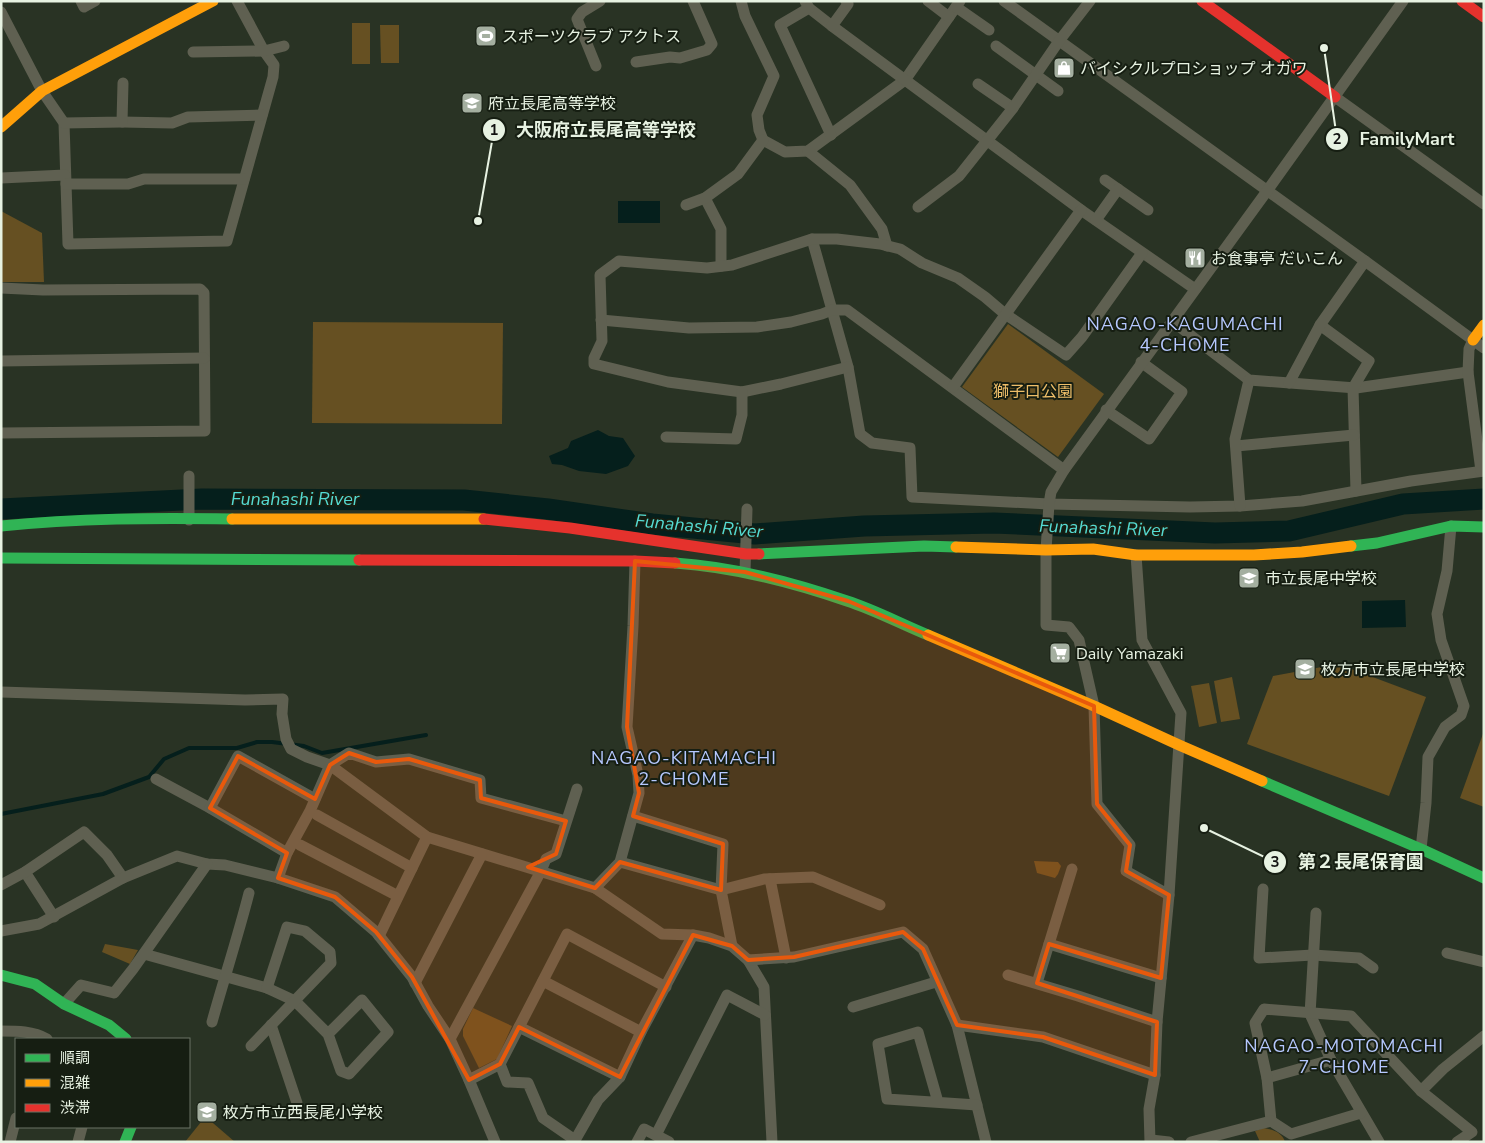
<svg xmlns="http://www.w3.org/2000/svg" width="1485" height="1143" viewBox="0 0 1485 1143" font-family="'Nunito Sans','Noto Sans JP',sans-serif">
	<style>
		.green { fill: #665022 }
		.water { fill: #051f1c }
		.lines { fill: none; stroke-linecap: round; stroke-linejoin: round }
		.stream { stroke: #051f1c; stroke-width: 4 }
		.river { stroke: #051f1c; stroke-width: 21 }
		.street { stroke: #5f6051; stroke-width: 11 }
		.fast { stroke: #30b455; stroke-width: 11 }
		.slow { stroke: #ff9f0a; stroke-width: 11 }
		.jam { stroke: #e5322d; stroke-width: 11 }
		.marked { fill: #e8590c; fill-opacity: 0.2; stroke: #e8590c; stroke-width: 4; stroke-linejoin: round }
		.labels { text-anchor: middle; stroke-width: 4; stroke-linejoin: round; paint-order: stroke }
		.poi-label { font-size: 16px; fill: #e7f2e2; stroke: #161e12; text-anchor: start }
		.park-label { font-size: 16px; fill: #eebe69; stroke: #161e12 }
		.neighbourhood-label { font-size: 18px; letter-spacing: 1px; fill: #b6c8ff; stroke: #161e12 }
		.water-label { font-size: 18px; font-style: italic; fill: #55dbd2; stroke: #161e12 }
		.leader { fill: none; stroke: #e7f2e2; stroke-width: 2 }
		.callout-dot { fill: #e7f2e2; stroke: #161e12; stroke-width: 2 }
		.mark-label { font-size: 15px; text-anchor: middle; font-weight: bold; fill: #111 }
		.callout-label { font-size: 18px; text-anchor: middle; font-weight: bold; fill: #e7f2e2; stroke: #161e12; stroke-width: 4; stroke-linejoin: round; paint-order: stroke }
	</style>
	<rect width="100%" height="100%" fill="#293324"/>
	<g class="green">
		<rect x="352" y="23" width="18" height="41"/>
		<polygon points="380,25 399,25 399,63 381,63"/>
		<polygon points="1,211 42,233 44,282 1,282"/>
		<polygon points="313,322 503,323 502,424 312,423"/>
		<polygon points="1008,324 1104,394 1058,457 962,387"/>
		<polygon points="1338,664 1426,697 1389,796 1247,744 1273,676"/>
		<polygon points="1232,677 1240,719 1221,722 1214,681"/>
		<polygon points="1209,683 1217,723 1199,727 1191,686"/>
		<polygon points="1484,731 1484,807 1460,798"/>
		<polygon points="1034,861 1058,862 1061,866 1058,874 1055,878 1037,873"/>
		<polygon points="105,944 138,950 130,964 102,952"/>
		<polygon points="473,1008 512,1026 497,1059 479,1068 463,1036 463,1029"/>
		<polygon points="205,1117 206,1117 235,1142 185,1142"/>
		<path d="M1263,1128c8,1 19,4 22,14h-25l-5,-11z"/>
	</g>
	<g class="water">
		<rect x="618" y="201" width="42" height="22"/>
		<polygon points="598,430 609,436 623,438 635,456 628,466 606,474 579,471 562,465 552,464 549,456 568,448 571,441"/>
		<polygon points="1405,600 1406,627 1362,628 1362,601"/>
	</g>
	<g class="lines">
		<polyline class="stream" points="1,814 103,794 149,777 164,759 189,748 237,748 257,742 272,742 304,746 322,753 426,735"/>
		<polyline class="river" points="1,509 202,499 464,500 548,509 652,524 755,534 864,526 994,523 1215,533 1289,531 1403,504 1484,499"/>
		<g class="street">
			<polyline points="81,1 84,7 95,1"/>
			<polyline points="741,1 745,16 774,76 757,115 759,130 763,140 785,152 808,151 905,80 960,1"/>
			<polyline points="805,1 809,8 832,26 1081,210 1195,289"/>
			<polyline points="928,1 949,17"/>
			<polyline points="1004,1 1365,261 1484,348"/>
			<polyline points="956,7 989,30"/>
			<polyline points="809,8 780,25 831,135"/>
			<polyline points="1,12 42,91 64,123 68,244 227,241 273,77 274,65 264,51 237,1"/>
			<polyline points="832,26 848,4 846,1"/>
			<polyline points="996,46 1058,91"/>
			<polyline points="193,52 264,51 284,46"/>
			<polyline points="636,62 670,57 680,58 707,50 712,44 693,1"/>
			<polyline points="596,66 577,19 582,12 600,1"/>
			<polyline points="978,84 1013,108"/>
			<polyline points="1335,97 1484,204"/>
			<polyline points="122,122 172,123 188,117 262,115"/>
			<polyline points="64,123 122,122 123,83"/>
			<polyline points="808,151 850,185 882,229 887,246"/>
			<polyline points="1,178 65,175"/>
			<polyline points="1105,180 1148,210"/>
			<polyline points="66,184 128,184 144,179 244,179"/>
			<polyline points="705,198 721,229 721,266"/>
			<polyline points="686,205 705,198 738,174 763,140"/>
			<polyline points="918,207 959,176 1013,108 1059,41 1090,1"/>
			<polyline points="1096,220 1118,189"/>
			<polyline points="812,239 848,367 860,434 872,443 910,448 912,497 1049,504 1190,507 1240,506 1302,501 1411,481 1484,471"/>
			<polyline points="1,288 43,290 200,289 204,293 205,431 1,433"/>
			<polyline points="601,320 689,328 757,327 791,322 822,314 832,310 847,310 1064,470"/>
			<polyline points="1172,321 1249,380 1356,388 1468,372"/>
			<polyline points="1320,325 1369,361 1353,388 1356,491"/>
			<polyline points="1473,340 1469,349 1468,372 1481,471"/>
			<polyline points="1,361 204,358"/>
			<polyline points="848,367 781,384 742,392 668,382 594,364 594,358 602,341 600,275 619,261 707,268 732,265 812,239 837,239 880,244 900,249 922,263 958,278 985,297 1005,314 1066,355 1082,337 1142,253"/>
			<polyline points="1289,383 1320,325 1365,261"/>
			<polyline points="953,387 1081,210"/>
			<polyline points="1106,410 1149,439 1182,392 1141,362"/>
			<polyline points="666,437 736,439 742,415 742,392"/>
			<polyline points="1236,446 1354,435"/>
			<polyline points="1240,506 1235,439 1249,380"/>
			<polyline points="189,520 189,476"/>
			<polyline points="1136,555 1142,640 1181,713 1169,895 1157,1022 1155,1075 1149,1109 1150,1142"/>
			<polyline points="745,572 747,509"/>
			<polyline points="1,692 245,700 283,699 282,714 286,739 291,749 307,757 330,765 427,837 595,888 662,934 693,935 709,938 732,946 748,960 764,987 772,1142"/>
			<polyline points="156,779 210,808 287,853"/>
			<polyline points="210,808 238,756 315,799"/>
			<polyline points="317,815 412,868"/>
			<polyline points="633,816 723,844 721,890 732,946"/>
			<polyline points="300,845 398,896"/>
			<polyline points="1421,849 1426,803 1428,757 1445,727 1461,715 1464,706 1441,640 1437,614 1447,571 1451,526"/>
			<polyline points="620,862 721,890 764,879 813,877 880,905"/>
			<polyline points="25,872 54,917"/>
			<polyline points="278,878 335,897 376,932 412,977 428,1006 450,1039 469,1080 495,1142"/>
			<polyline points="770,879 786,958"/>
			<polyline points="1,885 25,872 84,832 107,855 123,878"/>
			<polyline points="595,888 620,862 639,793 638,775 627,727 633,626 635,561"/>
			<polyline points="1263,889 1259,958 1313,955 1359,958 1373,968"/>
			<polyline points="1169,895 1126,871 1130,845 1097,804 1094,706 1079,640 1069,627 1046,625 1046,550 1049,504 1051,492 1064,470 1267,191 1403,1"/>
			<polyline points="1316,913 1310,1014 1331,1060 1379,1142"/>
			<polyline points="1,931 39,924 123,878 177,856 207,864 225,865 278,878 287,853 310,811 330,765 349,753 376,762 409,759 480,780 481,798 566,821"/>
			<polyline points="379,936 427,837"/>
			<polyline points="1049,944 1161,978"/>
			<polyline points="1447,953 1484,962"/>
			<polyline points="144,954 267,988 295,1001 328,1034 341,1071 349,1074 388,1032 362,1000 328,1034"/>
			<polyline points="748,960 794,957 903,932 923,949 957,1025 986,1142"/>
			<polyline points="1008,975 1078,996 1157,1022"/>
			<polyline points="543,981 641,1032"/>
			<polyline points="415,983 482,854"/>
			<polyline points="1037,983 1072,869"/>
			<polyline points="64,1004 81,985 114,993 133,969 207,864"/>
			<polyline points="853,1007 936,982"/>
			<path d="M212,1022c12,-43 26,-86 37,-129"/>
			<polyline points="271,1025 297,1103"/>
			<polyline points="957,1025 1043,1037 1155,1075"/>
			<polyline points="519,1027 620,1077"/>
			<path d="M1,1031c16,0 32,0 46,8"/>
			<polyline points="450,1039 541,871 546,859 556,854 577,789"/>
			<polyline points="251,1046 331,963 330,952 305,931 287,927 267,988"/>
			<polyline points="500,1064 507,1082 528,1083 543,1118 575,1140"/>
			<polyline points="1267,1078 1331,1060"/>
			<polyline points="469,1080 500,1064 567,934 666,987"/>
			<polyline points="1421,1091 1443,1069 1484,1036"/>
			<polyline points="938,1102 918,1032 878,1044 887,1099 977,1105"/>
			<polyline points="1271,1121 1267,1078 1255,1023 1264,1009 1351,1016 1421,1091 1472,1132 1457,1142"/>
			<polyline points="656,1135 727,995 765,1015"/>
			<polyline points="1151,1140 1169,1142"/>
			<polyline points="10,1142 16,1118"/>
			<polyline points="78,1142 82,1127"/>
			<polyline points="574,1142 598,1100 620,1077 641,1032 693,935"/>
			<polyline points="637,1142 644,1129 669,1142"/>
			<polyline points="1191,1142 1271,1121 1291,1134 1361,1113"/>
		</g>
		<g class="fast">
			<path d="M1,526c77,-8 154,-8 231,-7"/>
			<polyline points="1351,546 1377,543 1451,526 1484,527"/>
			<polyline points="759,554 924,546 956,547"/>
			<polyline points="1,558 359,560"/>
			<path d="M675,563c59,4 117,19 172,38 28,9 54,23 81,34"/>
			<polyline points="1262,781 1421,849 1484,878"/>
			<polyline points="1,975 35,984 64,1004 109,1025 126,1039"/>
			<polyline points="125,1142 131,1127"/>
		</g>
		<g class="slow">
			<polyline points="1,127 42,91 213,1"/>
			<polyline points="1473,340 1484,325"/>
			<polyline points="232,519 484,519"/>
			<polyline points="956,547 1046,550 1093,549 1136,555 1254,555 1302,552 1351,546"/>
			<polyline points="928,635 1094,706 1179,745 1262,781"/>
		</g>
		<g class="jam">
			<polyline points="1202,1 1335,97"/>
			<polyline points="1462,1 1484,17"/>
			<polyline points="484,519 570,528 746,554 759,554"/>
			<polyline points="359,560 635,561 675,563"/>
		</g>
	</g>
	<path class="marked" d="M635,561l110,11 103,29 246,105 3,98 33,41 -4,26 43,24 -8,83 -112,-34 -12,39 120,39 -2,53 -112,-38 -86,-12 -34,-76 -20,-17 -109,25 -46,3 -16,-14 -39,-11 -73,142 -101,-50 -19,37 -31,16 -57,-103 -36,-45 -41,-35 -57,-19 9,-25 -77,-45 28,-52 77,43 15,-34 19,-12 27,9 33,-3 71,21 1,18 85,23 -10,33 -28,13 67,21 25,-26 101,28 2,-46 -90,-28 6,-23 -12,-66z"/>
	<defs>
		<g id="stadium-square" transform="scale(1.125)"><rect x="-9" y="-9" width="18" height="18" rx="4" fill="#a4afa0" stroke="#161e12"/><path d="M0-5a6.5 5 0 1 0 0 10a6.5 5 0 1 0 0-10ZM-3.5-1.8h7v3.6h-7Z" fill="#fff"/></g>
		<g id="shop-square" transform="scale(1.125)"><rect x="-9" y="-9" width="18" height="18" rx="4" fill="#a4afa0" stroke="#161e12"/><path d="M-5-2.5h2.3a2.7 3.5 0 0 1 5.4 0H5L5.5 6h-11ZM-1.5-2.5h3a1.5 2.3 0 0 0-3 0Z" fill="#fff"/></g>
		<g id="school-square" transform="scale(1.125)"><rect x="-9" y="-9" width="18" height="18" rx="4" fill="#a4afa0" stroke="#161e12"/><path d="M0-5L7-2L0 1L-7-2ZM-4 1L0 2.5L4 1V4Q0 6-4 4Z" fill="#fff"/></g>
		<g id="restaurant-square" transform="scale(1.125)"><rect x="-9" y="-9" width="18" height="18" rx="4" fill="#a4afa0" stroke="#161e12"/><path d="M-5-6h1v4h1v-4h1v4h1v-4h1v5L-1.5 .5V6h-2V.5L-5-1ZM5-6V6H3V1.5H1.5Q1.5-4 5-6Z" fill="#fff"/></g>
		<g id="supermarket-square" transform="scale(1.125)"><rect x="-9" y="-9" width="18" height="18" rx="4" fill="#a4afa0" stroke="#161e12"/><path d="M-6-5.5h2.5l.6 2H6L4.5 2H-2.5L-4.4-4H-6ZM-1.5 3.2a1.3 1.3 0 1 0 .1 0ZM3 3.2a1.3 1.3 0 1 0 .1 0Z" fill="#fff"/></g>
	</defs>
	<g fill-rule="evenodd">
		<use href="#stadium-square" x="486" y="36"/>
		<use href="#shop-square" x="1064" y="68"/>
		<use href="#school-square" x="472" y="103"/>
		<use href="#restaurant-square" x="1195" y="258"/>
		<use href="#school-square" x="1249" y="578"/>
		<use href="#supermarket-square" x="1060" y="653"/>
		<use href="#school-square" x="1305" y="669"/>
		<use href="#school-square" x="207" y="1112"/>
	</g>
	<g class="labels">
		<g class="poi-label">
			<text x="502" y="42">スポーツクラブ アクトス</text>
			<text x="1080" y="74">バイシクルプロショップ オガワ</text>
			<text x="488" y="109">府立長尾高等学校</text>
			<text x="1211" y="264">お食事亭 だいこん</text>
			<text x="1265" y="584">市立長尾中学校</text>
			<text x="1076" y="659">Daily Yamazaki</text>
			<text x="1321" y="675">枚方市立長尾中学校</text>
			<text x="223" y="1118">枚方市立西長尾小学校</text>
		</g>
		<g class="park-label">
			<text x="1033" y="397">獅子口公園</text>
		</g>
		<g class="neighbourhood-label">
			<text x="1185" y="330">NAGAO-KAGUMACHI<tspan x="1185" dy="21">4-CHOME</tspan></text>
			<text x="684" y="764">NAGAO-KITAMACHI<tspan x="684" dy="21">2-CHOME</tspan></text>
			<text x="1344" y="1052">NAGAO-MOTOMACHI<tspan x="1344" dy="21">7-CHOME</tspan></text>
		</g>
		<g class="water-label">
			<text x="295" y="505">Funahashi River</text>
			<text transform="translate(699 526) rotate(5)" y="6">Funahashi River</text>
			<text transform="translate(1103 528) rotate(2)" y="6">Funahashi River</text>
		</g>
	</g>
	<path class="leader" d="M478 221L494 130M1324 48L1337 139M1204 828L1275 862"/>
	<g class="callout-dot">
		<circle cx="478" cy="221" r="5"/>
		<circle cx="1324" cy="48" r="5"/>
		<circle cx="1204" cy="828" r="5"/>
		<circle cx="494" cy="130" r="12"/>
		<circle cx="1337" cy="139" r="12"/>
		<circle cx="1275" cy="862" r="12"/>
	</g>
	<g class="mark-label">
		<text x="494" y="135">1</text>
		<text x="1337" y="144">2</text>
		<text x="1275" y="867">3</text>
	</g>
	<g class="callout-label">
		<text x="606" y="136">大阪府立長尾高等学校</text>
		<text x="1407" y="145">FamilyMart</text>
		<text x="1361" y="868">第２長尾保育園</text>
	</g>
	<rect width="1485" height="1143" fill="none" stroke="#e7f2e2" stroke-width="5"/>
	<rect x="15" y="1038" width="175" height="90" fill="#161e12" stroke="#6a7365"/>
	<rect x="25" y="1054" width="25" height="8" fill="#30b455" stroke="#6a7365"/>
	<text x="60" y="1063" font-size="15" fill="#e7f2e2">順調</text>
	<rect x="25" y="1079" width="25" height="8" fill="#ff9f0a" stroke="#6a7365"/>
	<text x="60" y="1088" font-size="15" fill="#e7f2e2">混雑</text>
	<rect x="25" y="1104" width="25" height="8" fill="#e5322d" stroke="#6a7365"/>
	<text x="60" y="1113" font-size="15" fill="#e7f2e2">渋滞</text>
</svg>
